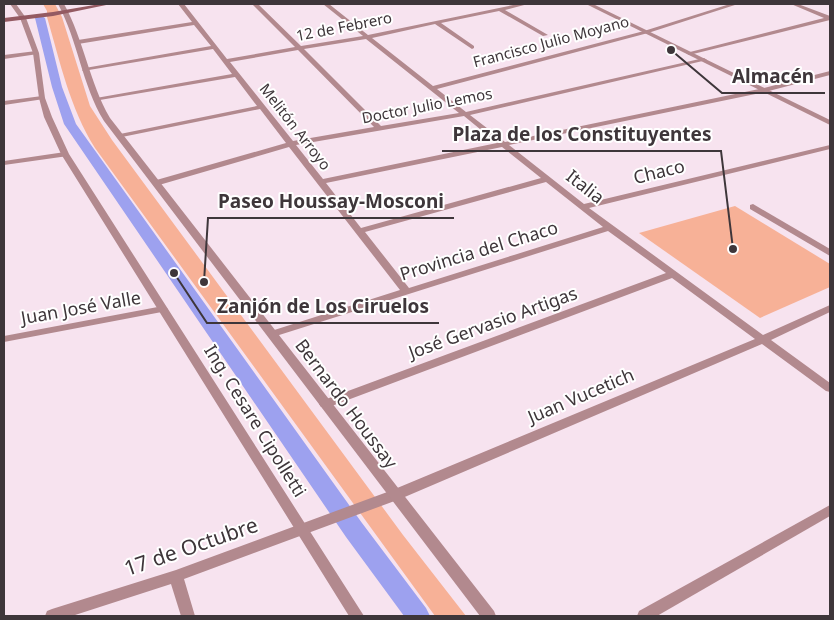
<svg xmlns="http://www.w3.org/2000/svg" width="834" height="620" viewBox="0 0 834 620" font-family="'Noto Sans',sans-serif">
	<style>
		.green { fill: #f7b197 }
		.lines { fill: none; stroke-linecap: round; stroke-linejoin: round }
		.canal { fill: #9da1ef; fill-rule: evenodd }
		.minor { fill: #b2898e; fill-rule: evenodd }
		.tertiary { fill: #b2898e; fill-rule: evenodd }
		.secondary { fill: #945a62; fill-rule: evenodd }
		.labels { text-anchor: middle; stroke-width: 4; stroke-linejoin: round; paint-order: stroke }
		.far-street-label { font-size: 15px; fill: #3e363a; stroke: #fff }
		.street-label { font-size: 18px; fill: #3e363a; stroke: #fff }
		.near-street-label { font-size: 21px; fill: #3e363a; stroke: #fff }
		.leader { fill: none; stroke: #3e363a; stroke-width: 2 }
		.callout-dot { fill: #3e363a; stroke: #fff; stroke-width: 2 }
		.callout-label { font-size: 19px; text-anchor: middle; font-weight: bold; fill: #3e363a; stroke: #fff; stroke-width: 4; stroke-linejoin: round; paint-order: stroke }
	</style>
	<rect width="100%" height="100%" fill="#f7e3ef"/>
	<g class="green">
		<path d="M43,4h12l7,13 28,89 22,34 291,395 63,81h-31l-340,-468c-25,-40 -35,-86 -48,-131v-6z"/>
		<polygon points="735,206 830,264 830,287 760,318 639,233"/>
	</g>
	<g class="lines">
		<polygon class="canal" points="40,15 45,18 62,87 76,124 362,523 426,608 430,616 404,616 346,537 64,124 52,87 35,18"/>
		<g class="minor">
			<path d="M178,4h6l43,55 68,-12 -43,-43h6l43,42 62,-10 -40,-32h6l39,31 150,-31h10l-23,6 43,25 -5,1 -44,-25 -58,12 33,23v2l-2,1 -37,-25 -63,14 61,48 211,-55 86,-27h8l-90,29 -211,56 29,23 238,-54 3,2 -237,55 35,27 259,-54 66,-17v4l-65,17 -256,53 75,59 246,-59v4l-241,59 174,127 67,-30v7l-59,28 59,43v9l-4,-1 -64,-47 -362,155 -216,80 11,37h-14l-10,-32 -99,32h-27l2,-5 5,-2 124,-39 214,-79 365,-152 -83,-61 -343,129h-8l-2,-3 2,-3 345,-128 -58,-42 -332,105h-8l-1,-2 1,-2 132,-42 -111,-143 -130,38h-6v-4l133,-38 -26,-34 -143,29v-4h3l137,-28 -22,-29 -141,24v-2l2,-1 136,-24 -19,-25 -130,22 -1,-1 3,-2 126,-22 -17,-21 -116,19 -3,-2 3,-2 114,-18zM366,39l93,74 -78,13 -77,-77zM298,50l76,77 -81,14 -63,-79zM464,116l33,27 -174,36 -27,-34zM502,147l39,31 -180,50 -35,-45zM546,182l57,45 -194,61 -44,-56z"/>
			<polygon points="791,4 798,4 830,16 830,20 689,55 686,53 824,18"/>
			<polygon points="36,51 38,52 38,54 4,59 4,55"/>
			<polygon points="42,96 45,98 44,99 4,105 4,101"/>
			<polygon points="65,152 68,152 68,156 4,165 4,161"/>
			<polygon points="753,204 830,249 830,256 750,209 750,205"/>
			<polygon points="163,306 168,309 167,311 4,342 4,336"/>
			<polygon points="830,505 830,516 657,616 637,616 639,611"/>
		</g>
		<g class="tertiary">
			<polygon points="10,4 16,4 26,18 39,53 45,98 52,117 69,154 364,616 349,616 61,154 44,117 39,98 33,53 20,18"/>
			<path d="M58,4h6c20,36 25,78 46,114l384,493 2,5h-16l-376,-495c-22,-36 -26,-80 -46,-117z"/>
			<polygon points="586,4 593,4 830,120 830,125"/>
		</g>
		<polygon class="secondary" points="100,4 111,4 53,16 4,22 4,18 53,12"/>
	</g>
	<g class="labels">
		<g class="far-street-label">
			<text transform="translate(344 27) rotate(-11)" y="5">12 de Febrero</text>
			<text transform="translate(551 42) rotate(-15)" y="5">Francisco Julio Moyano</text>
			<text transform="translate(427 106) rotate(-11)" y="5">Doctor Julio Lemos</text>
			<text transform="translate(295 127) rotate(52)" y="5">Melitón Arroyo</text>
		</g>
		<g class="street-label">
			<text transform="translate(659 172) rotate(-14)" y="6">Chaco</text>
			<text transform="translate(585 187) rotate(38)" y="6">Italia</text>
			<text transform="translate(479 251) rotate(-17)" y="6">Provincia del Chaco</text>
			<text transform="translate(81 308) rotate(-10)" y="6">Juan José Valle</text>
			<text transform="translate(493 323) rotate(-20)" y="6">José Gervasio Artigas</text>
			<text transform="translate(581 396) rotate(-23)" y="6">Juan Vucetich</text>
			<text transform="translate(346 404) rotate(53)" y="6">Bernardo Houssay</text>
			<text transform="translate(255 421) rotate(58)" y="6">Ing. Cesare Cipolletti</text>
		</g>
		<g class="near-street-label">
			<text transform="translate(191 547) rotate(-19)" y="7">17 de Octubre</text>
		</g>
	</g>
	<path class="leader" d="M671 50L722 93H825M733 249L721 151H442M204 282L208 218H454M174 273L207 323H439"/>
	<g class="callout-dot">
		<circle cx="671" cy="50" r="5"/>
		<circle cx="733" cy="249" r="5"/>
		<circle cx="204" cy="282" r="5"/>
		<circle cx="174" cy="273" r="5"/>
	</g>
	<g class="callout-label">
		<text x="773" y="83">Almacén</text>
		<text x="582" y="141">Plaza de los Constituyentes</text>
		<text x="331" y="208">Paseo Houssay-Mosconi</text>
		<text x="323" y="313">Zanjón de Los Ciruelos</text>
	</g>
	<rect width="834" height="620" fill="none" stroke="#3e363a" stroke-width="10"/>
</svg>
